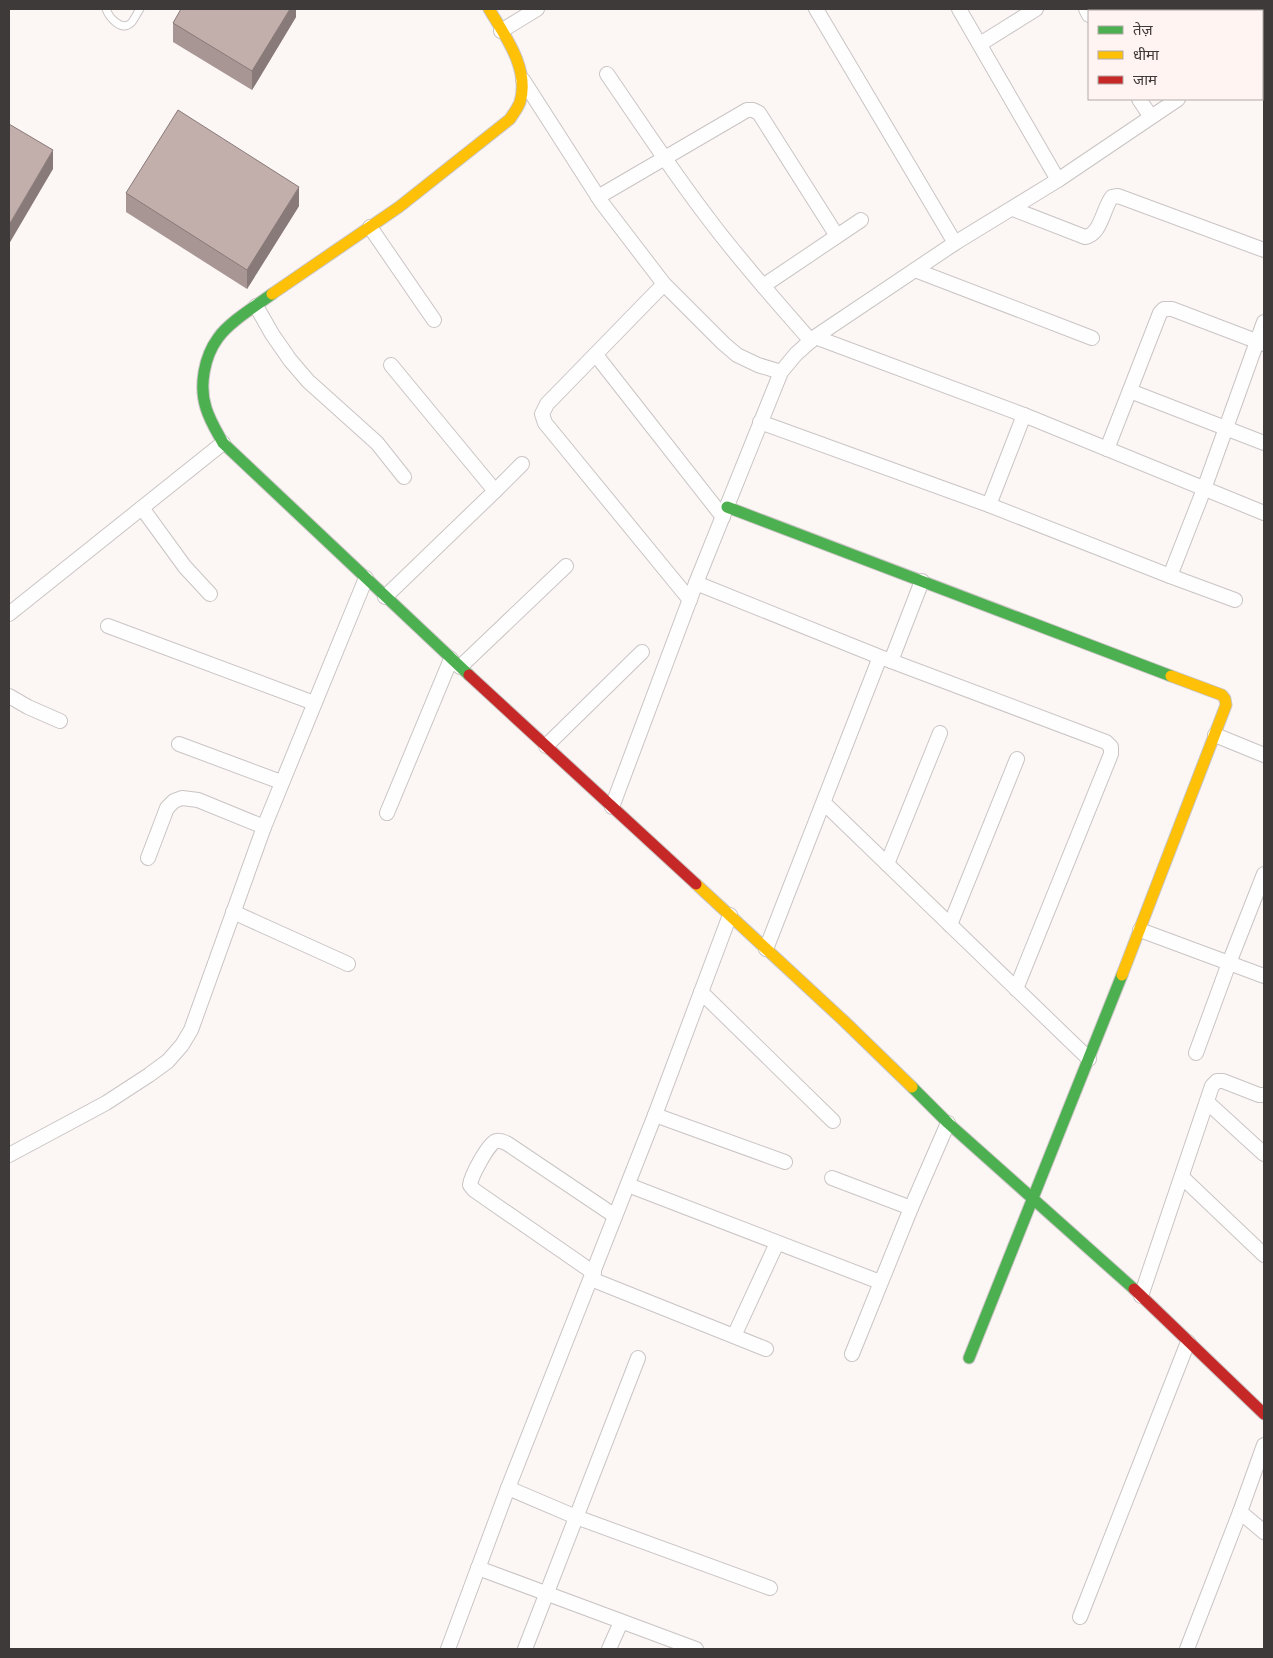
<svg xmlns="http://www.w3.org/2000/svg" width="1273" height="1658" viewBox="0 0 1273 1658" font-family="Manrope,'Noto Sans Devanagari',sans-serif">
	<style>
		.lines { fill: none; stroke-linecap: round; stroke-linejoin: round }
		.lane-casing { stroke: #c9c5c4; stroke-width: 9 }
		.street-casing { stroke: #c9c5c4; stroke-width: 16 }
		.fast-casing { stroke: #c9c5c4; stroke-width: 13 }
		.slow-casing { stroke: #c9c5c4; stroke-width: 13 }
		.jam-casing { stroke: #c9c5c4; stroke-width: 13 }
		.lane { stroke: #fffefe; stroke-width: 7 }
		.street { stroke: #fffefe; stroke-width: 14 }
		.fast { stroke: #4caf50; stroke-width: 11 }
		.slow { stroke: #ffc107; stroke-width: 11 }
		.jam { stroke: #c62828; stroke-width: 11 }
		.wall { fill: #a79694 }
		.shaded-wall { fill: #887a78 }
		.building { fill: #c2afac; stroke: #887a78 }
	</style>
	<rect width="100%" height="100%" fill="#fcf6f5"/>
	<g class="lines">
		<g class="lane-casing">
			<path id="lane" d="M106,9c3,8 15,23 25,14 3,-3 6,-10 9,-14"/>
		</g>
		<g class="street-casing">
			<g id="street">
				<polyline points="816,9 955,243"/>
				<polyline points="959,9 1058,180"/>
				<polyline points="1086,9 1089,15"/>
				<polyline points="1214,9 1217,11"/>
				<polyline points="501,31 537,9"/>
				<polyline points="1262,43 1264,42"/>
				<polyline points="980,44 1036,9"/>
				<path d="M607,74c33,48 65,97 101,144 32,43 68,83 103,123"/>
				<polyline points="523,80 602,203 664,284 723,343 737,355 758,365 781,372"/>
				<polyline points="1139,99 1151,117"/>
				<polyline points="598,197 747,110 753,110 759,113 837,236"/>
				<path d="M1013,209l72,28c16,-2 18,-29 27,-40l6,-1 146,54"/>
				<polyline points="370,227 434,320"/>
				<polyline points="915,270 1092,338"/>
				<polyline points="664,284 547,404 542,414 545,423 690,600"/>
				<polyline points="763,286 861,220"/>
				<polyline points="256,306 272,334 290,360 308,381 377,443 404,477"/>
				<polyline points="815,337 1024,415 1264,513"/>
				<polyline points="596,355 723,517"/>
				<polyline points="391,365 495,491"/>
				<polyline points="1130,391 1264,443"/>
				<polyline points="760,422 989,505 1170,576 1235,600"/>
				<polyline points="1107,449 1160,313 1164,309 1172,309 1264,344"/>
				<polyline points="989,505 1024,415"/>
				<polyline points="142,508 185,567 210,594"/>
				<polyline points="1170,576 1204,489 1264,322"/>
				<polyline points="696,583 880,657 766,949"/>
				<polyline points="385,597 495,491 522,464"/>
				<polyline points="9,614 223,443"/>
				<polyline points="108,626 314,703"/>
				<polyline points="883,658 891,661 922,581"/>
				<polyline points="891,661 1106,742 1111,747 1111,754 1016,989"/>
				<polyline points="460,667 566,566"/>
				<polyline points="9,696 28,707 60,721"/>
				<polyline points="1215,735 1264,755"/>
				<polyline points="179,744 281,782"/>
				<polyline points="546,746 642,652"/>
				<polyline points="824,803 1089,1059"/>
				<polyline points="612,807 696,583 781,372 796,354 815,337 955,243 1058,180 1178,99"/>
				<polyline points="387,813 451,659"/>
				<polyline points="148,858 167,808 174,801 182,798 198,800 264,827"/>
				<polyline points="887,864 940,733"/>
				<polyline points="233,912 348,964"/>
				<polyline points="950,925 1017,759"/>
				<polyline points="1140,930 1264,976"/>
				<polyline points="701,992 833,1121"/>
				<polyline points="1196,1053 1229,963 1264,874"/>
				<polyline points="1207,1102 1264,1154"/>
				<polyline points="655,1115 785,1162"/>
				<polyline points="9,1155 106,1103 149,1075 168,1061 182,1045 191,1030 264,827 366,578"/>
				<polyline points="1182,1177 1264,1255"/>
				<polyline points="832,1178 911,1208"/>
				<polyline points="628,1185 880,1282"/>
				<path d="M594,1273l-120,-83 -4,-5c1,-9 18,-41 26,-44 5,-1 8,1 12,3l107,72"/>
				<polyline points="591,1279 766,1349"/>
				<polyline points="1141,1296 1212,1086 1217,1081 1223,1081 1259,1095 1264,1095"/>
				<polyline points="734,1336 777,1243"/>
				<polyline points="852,1354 911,1208 948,1123"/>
				<polyline points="508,1488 576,1517 770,1588"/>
				<polyline points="1240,1512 1264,1532"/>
				<polyline points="478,1568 696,1649"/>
				<polyline points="1080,1617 1188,1342"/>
				<polyline points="448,1649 508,1488 655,1115 730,915"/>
				<polyline points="525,1649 638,1358"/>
				<polyline points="609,1649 621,1622"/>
				<polyline points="1187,1649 1240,1512 1264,1445"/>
			</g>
		</g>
		<g class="fast-casing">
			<g id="fast">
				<path d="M272,294c-16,12 -43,28 -54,44 -14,19 -19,48 -12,70 4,13 11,24 17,35l246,232"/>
				<polyline points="727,507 1171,676"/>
				<polyline points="912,1087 948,1123 1134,1289"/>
				<polyline points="969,1358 1122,975"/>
			</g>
		</g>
		<g class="slow-casing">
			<g id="slow">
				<path d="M272,294l127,-87 111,-88c3,-5 8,-11 10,-17 10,-33 -15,-66 -31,-93"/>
				<polyline points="696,884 844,1021 912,1087"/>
				<polyline points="1122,975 1226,705 1225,699 1222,695 1171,676"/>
			</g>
		</g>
		<g class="jam-casing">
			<g id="jam">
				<polyline points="469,675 696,884"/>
				<polyline points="1134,1289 1264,1414"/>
			</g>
		</g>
		<use href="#lane" class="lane"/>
		<use href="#street" class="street"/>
		<use href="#fast" class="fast"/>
		<use href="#slow" class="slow"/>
		<use href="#jam" class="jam"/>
	</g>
	<g class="wall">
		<polygon points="296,9 296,17 252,90 173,42 173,23"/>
		<polygon points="126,193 299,206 247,289 126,212"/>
	</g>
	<g class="shaded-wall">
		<polygon points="290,9 296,9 296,17 252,90 252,71"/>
		<polygon points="53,150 53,169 9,244 9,225"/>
		<polygon points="299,187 299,206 247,289 247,270"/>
	</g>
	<g class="building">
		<polygon points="181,9 290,9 252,71 173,23"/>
		<polygon points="178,110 299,187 247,270 126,193"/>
		<polygon points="9,124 53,150 9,225"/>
	</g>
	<rect width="1273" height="1658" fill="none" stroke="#3e3a39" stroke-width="20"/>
	<rect x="1088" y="10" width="175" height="90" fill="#fff4f2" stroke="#b2aaa8"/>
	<rect x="1098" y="26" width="25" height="8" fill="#4caf50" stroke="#b2aaa8"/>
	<text x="1133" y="35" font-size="15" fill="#3e3a39">तेज़</text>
	<rect x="1098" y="51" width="25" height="8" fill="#ffc107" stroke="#b2aaa8"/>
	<text x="1133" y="60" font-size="15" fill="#3e3a39">धीमा</text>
	<rect x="1098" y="76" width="25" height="8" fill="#c62828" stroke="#b2aaa8"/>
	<text x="1133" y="85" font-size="15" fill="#3e3a39">जाम</text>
</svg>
